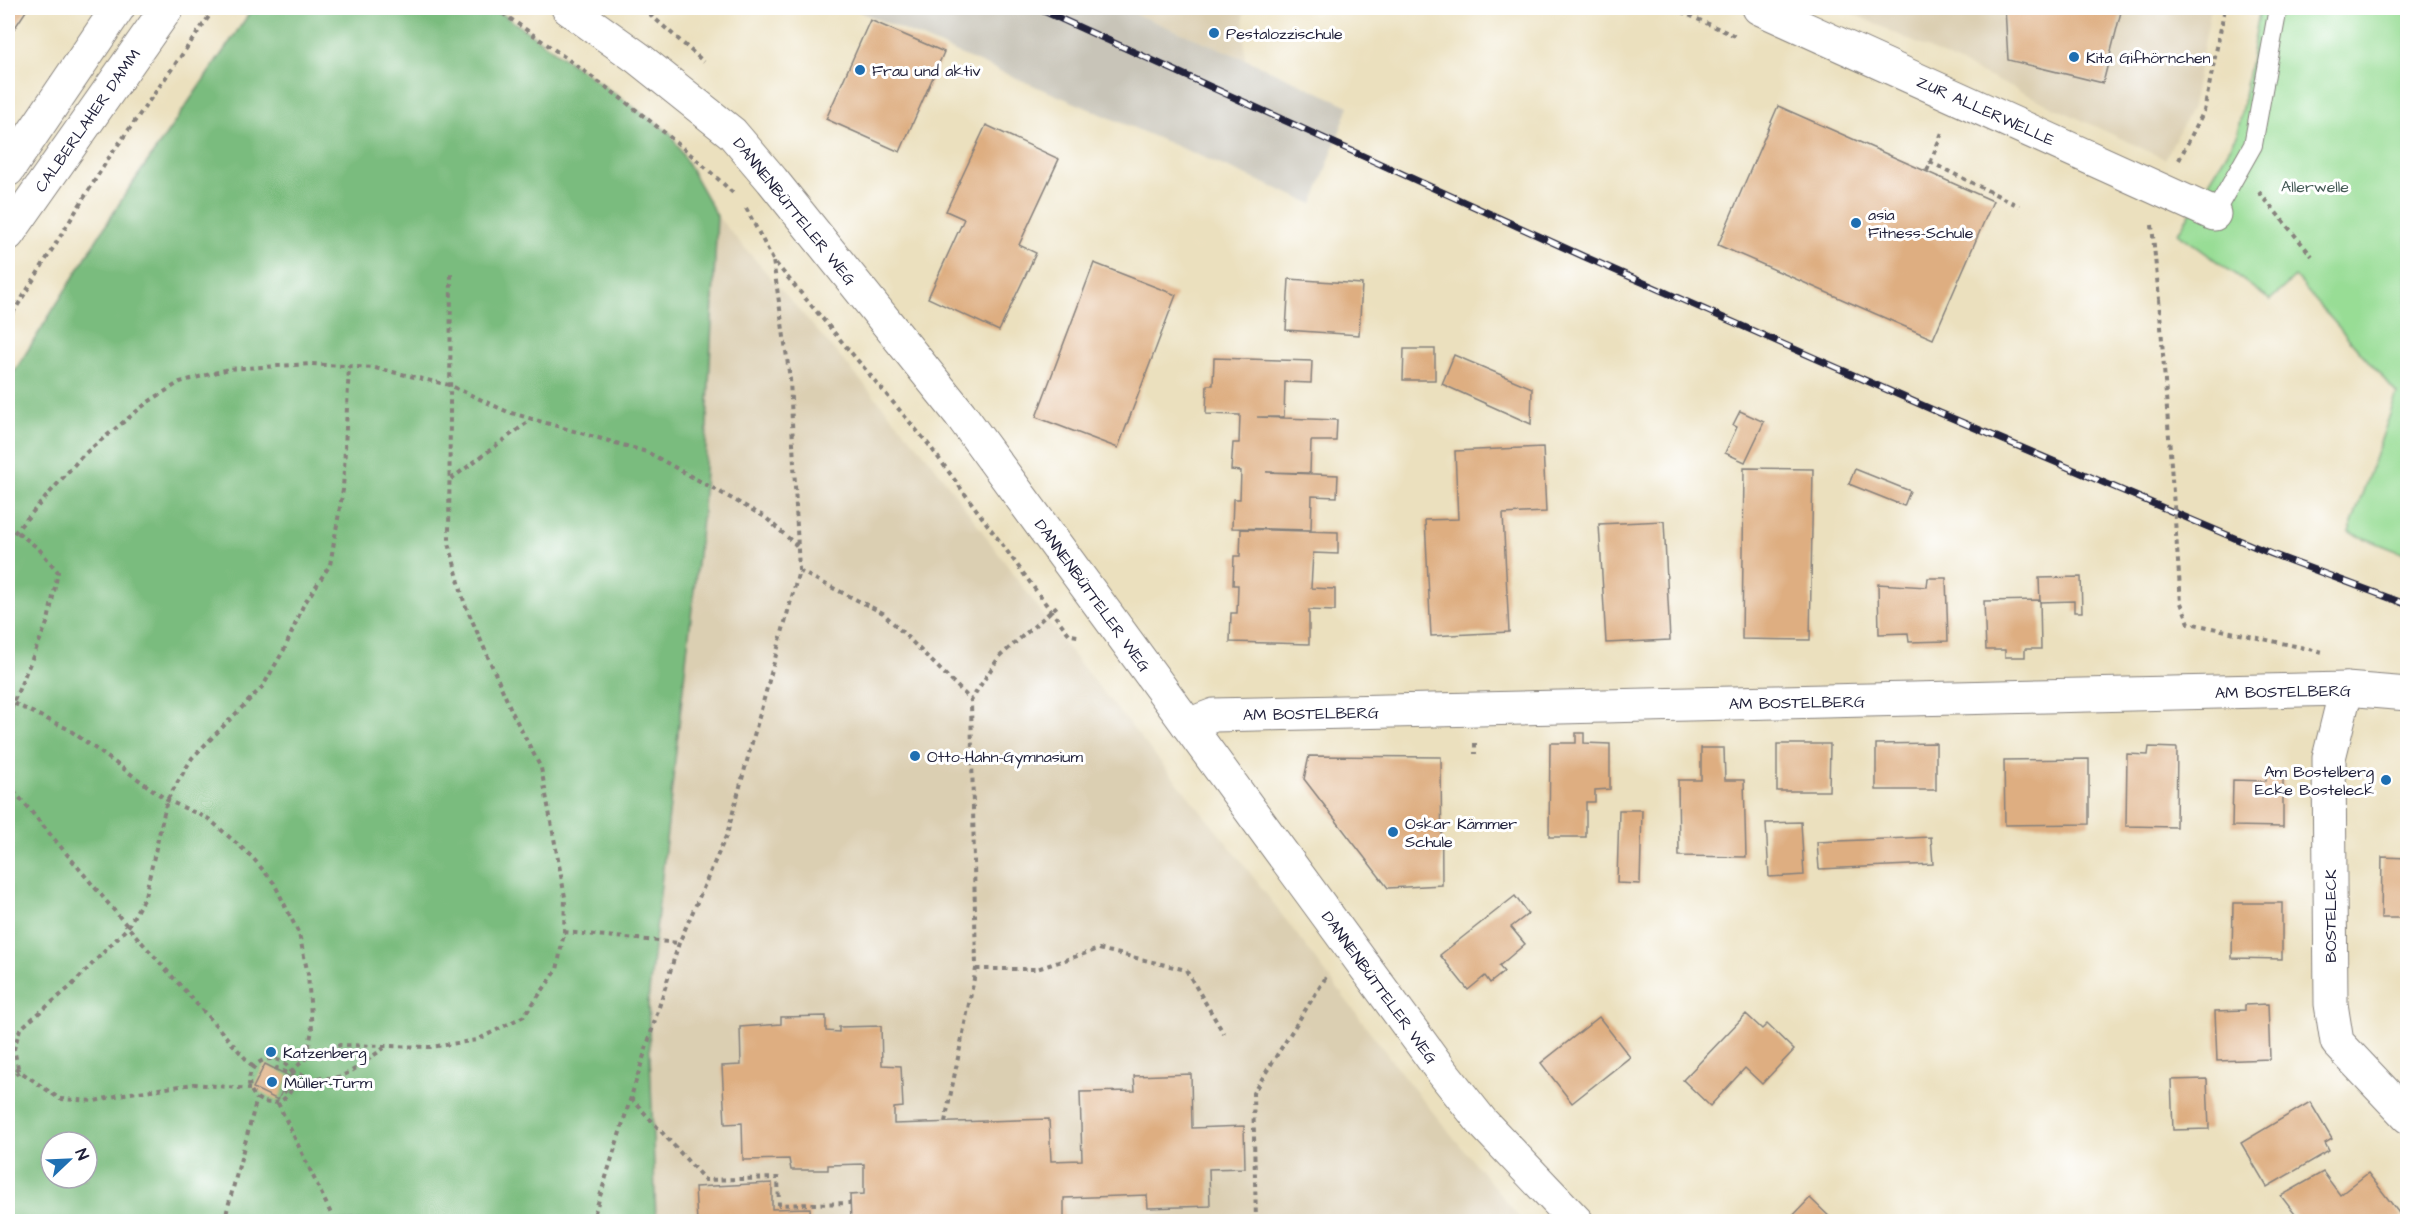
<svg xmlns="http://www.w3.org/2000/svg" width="2415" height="1229" viewBox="0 0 2415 1229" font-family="'Architects Daughter',sans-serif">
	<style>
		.built { fill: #dbcfb2 }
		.industrial { fill: #c8c4b8 }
		.green { fill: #98dd95; stroke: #5d8068; stroke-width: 1.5 }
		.forest { fill: #7abc7e; stroke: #4e6f5c; stroke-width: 1.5; fill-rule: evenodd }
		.building { fill: #deae81 }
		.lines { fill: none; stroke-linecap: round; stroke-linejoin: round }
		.service-casing { stroke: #86817c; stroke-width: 20 }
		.minor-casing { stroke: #86817c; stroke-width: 35 }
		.tertiary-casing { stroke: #86817c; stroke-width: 35 }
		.path { stroke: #86817c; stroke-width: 4; stroke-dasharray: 4.5 4.5; stroke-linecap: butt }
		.service { stroke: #fff; stroke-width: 18 }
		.minor { stroke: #fff; stroke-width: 33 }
		.tertiary { stroke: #fff; stroke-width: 33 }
		.rail-casing { stroke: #22223b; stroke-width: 7 }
		.rail { stroke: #fff; stroke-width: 4.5; stroke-dasharray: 14; stroke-linecap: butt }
		.path-bridge { stroke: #86817c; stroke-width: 4; stroke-dasharray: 4.5 4.5; stroke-linecap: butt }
		.poi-dot { fill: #1f6fb2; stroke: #fff; stroke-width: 2 }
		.labels { text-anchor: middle; stroke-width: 6; stroke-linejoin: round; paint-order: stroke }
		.poi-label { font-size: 16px; fill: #22223b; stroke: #fff; text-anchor: start }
		.street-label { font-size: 16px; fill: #22223b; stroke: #fff }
		.park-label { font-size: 16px; fill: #455a56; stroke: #fff }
	</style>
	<rect width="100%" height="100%" fill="#fff"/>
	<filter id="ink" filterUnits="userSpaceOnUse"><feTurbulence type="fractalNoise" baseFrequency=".0167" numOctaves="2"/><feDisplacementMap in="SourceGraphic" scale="12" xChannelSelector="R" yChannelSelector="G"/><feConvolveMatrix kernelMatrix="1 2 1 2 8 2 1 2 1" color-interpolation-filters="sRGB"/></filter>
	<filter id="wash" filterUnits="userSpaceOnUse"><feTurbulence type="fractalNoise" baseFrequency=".008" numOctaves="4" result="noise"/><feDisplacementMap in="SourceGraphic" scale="24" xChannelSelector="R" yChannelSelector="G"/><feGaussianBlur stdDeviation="1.35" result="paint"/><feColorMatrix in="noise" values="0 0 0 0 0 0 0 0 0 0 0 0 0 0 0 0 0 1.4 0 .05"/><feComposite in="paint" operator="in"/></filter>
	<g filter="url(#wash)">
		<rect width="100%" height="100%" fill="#ebe0be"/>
		<g class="built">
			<polygon points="1121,8 1243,8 1245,59"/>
			<polygon points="1841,8 2211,8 2192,107 2165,159"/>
			<polygon points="717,216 930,460 1072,654 1239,858 1405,1078 1522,1221 656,1222 648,1001 703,510"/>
		</g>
		<polygon class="industrial" points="851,8 1121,8 1245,59 1349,106 1313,204"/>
		<polygon class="green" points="2260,8 2407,8 2407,555 2349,532 2397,394 2295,277 2270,300 2178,233 2237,136"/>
		<path class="forest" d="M253,8h241l177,126 46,82 -14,294 -55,491 8,220 -648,1v-840l116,-186zM51,1142h36v36h-36z"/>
		<g id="blocks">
			<g class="building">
				<polygon points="8,8 21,8 26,11 8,38"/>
				<polygon points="2005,8 2122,8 2103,83 2008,60"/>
				<polygon points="870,20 944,52 900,152 826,119"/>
				<polygon points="1778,106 1993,201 1933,339 1718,245"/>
				<polygon points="986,125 1059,159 1019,245 1036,253 999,331 928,298 964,219 946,211"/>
				<polygon points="1094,263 1176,295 1118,448 1036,417"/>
				<polygon points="1289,279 1362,284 1359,335 1286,330"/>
				<polygon points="1404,349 1435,349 1435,380 1403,380"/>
				<polygon points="1454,355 1532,388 1531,424 1442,384"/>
				<polygon points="1214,358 1312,361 1311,383 1285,382 1284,417 1257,417 1337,420 1336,441 1311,441 1310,473 1266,472 1338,475 1337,497 1312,496 1311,530 1232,528 1233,499 1240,499 1241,471 1231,470 1233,443 1239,443 1240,415 1206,414 1207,385 1213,385"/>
				<polygon points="1740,411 1764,422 1745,462 1725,453 1737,427 1733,425"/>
				<polygon points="1543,447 1546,512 1503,514 1509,632 1431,636 1425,520 1458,519 1455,451"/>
				<polygon points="1744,468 1813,469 1810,640 1742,639"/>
				<polygon points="1855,469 1910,491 1904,506 1849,484"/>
				<polygon points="1664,521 1670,640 1606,643 1599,524"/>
				<polygon points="1241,529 1338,532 1338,554 1313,553 1311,588 1335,589 1335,611 1309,610 1309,644 1230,642 1231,613 1237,613 1238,585 1233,585 1234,556 1240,556"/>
				<polygon points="2081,577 2082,612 2074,612 2074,601 2040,602 2039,578"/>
				<polygon points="1928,578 1946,578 1948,641 1909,642 1908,633 1879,634 1878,584 1927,587"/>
				<polygon points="2040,600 2041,649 2025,649 2025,657 2005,657 2005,650 1986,650 1984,601"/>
				<polygon points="1576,733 1584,733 1584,743 1610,744 1610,789 1595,790 1595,802 1586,802 1586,837 1549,837 1550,743 1576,743"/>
				<polygon points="1936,743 1936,790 1876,790 1876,744"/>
				<polygon points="1777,744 1830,744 1829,791 1777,791"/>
				<polygon points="2149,747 2177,748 2176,827 2126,826 2127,754 2148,755"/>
				<polygon points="1701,748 1724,748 1725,780 1744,780 1746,857 1679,856 1678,780 1701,780"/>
				<polygon points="1309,756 1441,757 1442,885 1388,888 1304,779"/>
				<polygon points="2089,759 2089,824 2005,825 2004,760"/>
				<polygon points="2266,771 2283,771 2283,827 2232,826 2233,780 2266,781"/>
				<polygon points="1619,810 1642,810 1640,884 1617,883"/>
				<polygon points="1801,822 1804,875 1769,877 1766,823"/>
				<polygon points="1931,837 1933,864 1819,869 1817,842"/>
				<polygon points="2382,857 2408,858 2407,918 2381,918"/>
				<polygon points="1515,896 1528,914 1511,927 1525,944 1499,966 1504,972 1490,983 1485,976 1468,990 1440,955"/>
				<polygon points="2233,903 2282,903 2282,959 2232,958"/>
				<polygon points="2268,1004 2270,1059 2217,1061 2215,1011 2245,1010 2245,1005"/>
				<polygon points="1746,1014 1762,1029 1767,1024 1794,1050 1762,1084 1745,1068 1710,1106 1683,1080"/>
				<polygon points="826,1016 826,1031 839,1032 839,1027 881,1026 882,1065 901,1066 903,1107 894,1108 894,1124 1049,1119 1051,1161 1082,1160 1080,1092 1135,1091 1134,1076 1191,1074 1192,1128 1244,1126 1245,1168 1209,1169 1210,1206 1148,1208 1147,1195 1064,1198 1064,1222 851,1222 850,1195 864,1194 864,1164 828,1165 828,1170 791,1170 789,1159 743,1160 742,1123 725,1124 722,1066 741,1065 740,1027 781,1024 781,1017"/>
				<polygon points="1599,1017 1630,1057 1572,1103 1541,1063"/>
				<polygon points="265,1064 289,1076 278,1100 253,1088"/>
				<polygon points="2207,1079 2209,1129 2173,1130 2171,1080"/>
				<polygon points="2310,1102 2332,1139 2325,1143 2329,1151 2267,1187 2241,1143"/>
				<polygon points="2323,1172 2340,1195 2368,1173 2402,1217 2396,1222 2311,1222 2309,1219 2301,1222 2281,1196"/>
				<polygon points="772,1183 772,1209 810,1208 811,1222 697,1222 695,1187"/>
				<polygon points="1810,1198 1835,1222 1787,1222"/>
			</g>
		</g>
	</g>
	<g filter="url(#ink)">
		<use href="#blocks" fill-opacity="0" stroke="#86817c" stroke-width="1.5"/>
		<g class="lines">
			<g class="service-casing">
				<polyline id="service" points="2214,214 2253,145 2278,8"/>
			</g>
			<g class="minor-casing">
				<g id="minor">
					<polyline points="1759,8 2214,214"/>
					<polyline points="2346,689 2329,758 2331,1004 2337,1042 2408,1117"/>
					<polyline points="1188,725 1214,715 2346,689 2408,694"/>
				</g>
			</g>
			<g class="tertiary-casing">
				<g id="tertiary">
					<polyline points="568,8 638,58 732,133 772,180 960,414 1440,1069 1482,1122 1577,1222"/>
					<polyline points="8,170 118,8"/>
					<polyline points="8,234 167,8"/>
				</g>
			</g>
			<g class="path">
				<path d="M495,8c83,58 165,115 238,185"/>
				<polyline points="643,8 704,62"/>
				<polyline points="1673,8 1735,36"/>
				<polyline points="2179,160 2204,111 2225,8"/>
				<polyline points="1930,162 2019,206"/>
				<polyline points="1927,171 1943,130"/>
				<polyline points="2259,192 2312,256"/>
				<polyline points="746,208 773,260 929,445 1051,611 1070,635 1078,636"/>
				<polyline points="2152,225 2159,299"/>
				<polyline points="8,321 108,159 215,8"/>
				<polyline points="451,479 532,419"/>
				<polyline points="8,540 83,455 148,402 180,382 229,369 311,364 375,368 449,385 508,412 647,452 765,517 797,546"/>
				<polyline points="799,571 883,613 971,700"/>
				<polyline points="2181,603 2189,623 2323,652"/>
				<polyline points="8,697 13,703 68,729 167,800 209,819 252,857 274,883 299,934 308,974 312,1030 307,1056"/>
				<polyline points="8,727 13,703 48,621 58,572 39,549 16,531"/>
				<polyline points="1475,743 1475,754"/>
				<polyline points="8,784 128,927 254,1068"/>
				<polyline points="564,932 679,943"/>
				<polyline points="976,969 1037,969 1099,949 1186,970 1224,1034"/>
				<circle cx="271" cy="1081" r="22"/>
				<polyline points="8,1063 60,1099 95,1101 124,1094 194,1084 250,1089"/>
				<polyline points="276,1071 277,1068 292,1075 284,1091 290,1094"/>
				<polyline points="291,1072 307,1057 340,1045 431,1047 477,1040 524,1016 557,970 564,932 565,897 541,768 513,714 464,602 449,543 451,271"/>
				<path d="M291,1072c52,13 52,5 93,-24"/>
				<polyline points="8,1080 19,1072 14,1049 20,1029 70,987 128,927 145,896 167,800 192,758 263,686 285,648 303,606 330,565 343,490 349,366"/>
				<polyline points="631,1098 705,1180 778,1178 779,1205 850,1203"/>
				<polyline points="278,1103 335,1222"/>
				<polyline points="945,1122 976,969 971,700 999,657 1057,606"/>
				<polyline points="224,1222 257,1098"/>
				<polyline points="592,1222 679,943 727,834 799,571 790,379 773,260"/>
				<polyline points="1256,1222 1253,1093 1328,974"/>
			</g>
			<use href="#service" class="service"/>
			<use href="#minor" class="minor"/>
			<use href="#tertiary" class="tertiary"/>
			<g class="rail-casing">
				<polyline id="rail" points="1037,8 1585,257 1940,413 2272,554 2408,605"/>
			</g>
			<use href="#rail" class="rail"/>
			<polyline class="path-bridge" points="2159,299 2181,603"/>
		</g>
	</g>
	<g class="poi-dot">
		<circle cx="1214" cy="33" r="6"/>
		<circle cx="2074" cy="57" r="6"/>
		<circle cx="860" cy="70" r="6"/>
		<circle cx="1856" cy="223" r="6"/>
		<circle cx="915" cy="756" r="6"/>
		<circle cx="2386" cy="780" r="6"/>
		<circle cx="1393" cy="832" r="6"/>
		<circle cx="271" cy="1052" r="6"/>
		<circle cx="272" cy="1082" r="6"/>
	</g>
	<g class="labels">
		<g class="poi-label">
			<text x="1226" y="39">Pestalozzischule</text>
			<text x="2086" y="63">Kita Gifhörnchen</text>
			<text x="872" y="76">Frau und aktiv</text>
			<text x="1868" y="220">asia<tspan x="1868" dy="18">Fitness-Schule</tspan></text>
			<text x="927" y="762">Otto-Hahn-Gymnasium</text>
			<text x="2374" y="777" text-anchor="end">Am Bostelberg<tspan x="2374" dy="18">Ecke Bosteleck</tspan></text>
			<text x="1405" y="829">Oskar Kämmer<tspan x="1405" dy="18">Schule</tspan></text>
			<text x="283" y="1058">Katzenberg</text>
			<text x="284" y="1088">Müller-Turm</text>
		</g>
		<g class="street-label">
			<text transform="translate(1986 110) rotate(24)" y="6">ZUR ALLERWELLE</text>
			<text transform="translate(87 120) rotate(-55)" y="6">CALBERLAHER DAMM</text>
			<text transform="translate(795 211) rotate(51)" y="6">DANNENBÜTTELER WEG</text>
			<text transform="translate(1093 595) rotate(54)" y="6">DANNENBÜTTELER WEG</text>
			<text transform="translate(2283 691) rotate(-1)" y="6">AM BOSTELBERG</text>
			<text transform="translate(1797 702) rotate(-1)" y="6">AM BOSTELBERG</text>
			<text transform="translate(1311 713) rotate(-1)" y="6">AM BOSTELBERG</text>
			<text transform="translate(2330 916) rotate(-90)" y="6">BOSTELECK</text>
			<text transform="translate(1380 987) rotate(54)" y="6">DANNENBÜTTELER WEG</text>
		</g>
		<g class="park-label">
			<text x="2315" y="192">Allerwelle</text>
		</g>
	</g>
	<rect width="2415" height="1229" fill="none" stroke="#fff" stroke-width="30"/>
	<g transform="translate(69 1160) rotate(67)"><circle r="28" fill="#ffffff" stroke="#a7a7b1" stroke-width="1.5"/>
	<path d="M0-4.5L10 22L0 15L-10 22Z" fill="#1f6fb2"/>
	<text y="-9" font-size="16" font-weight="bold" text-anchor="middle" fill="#22223b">N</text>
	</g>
</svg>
